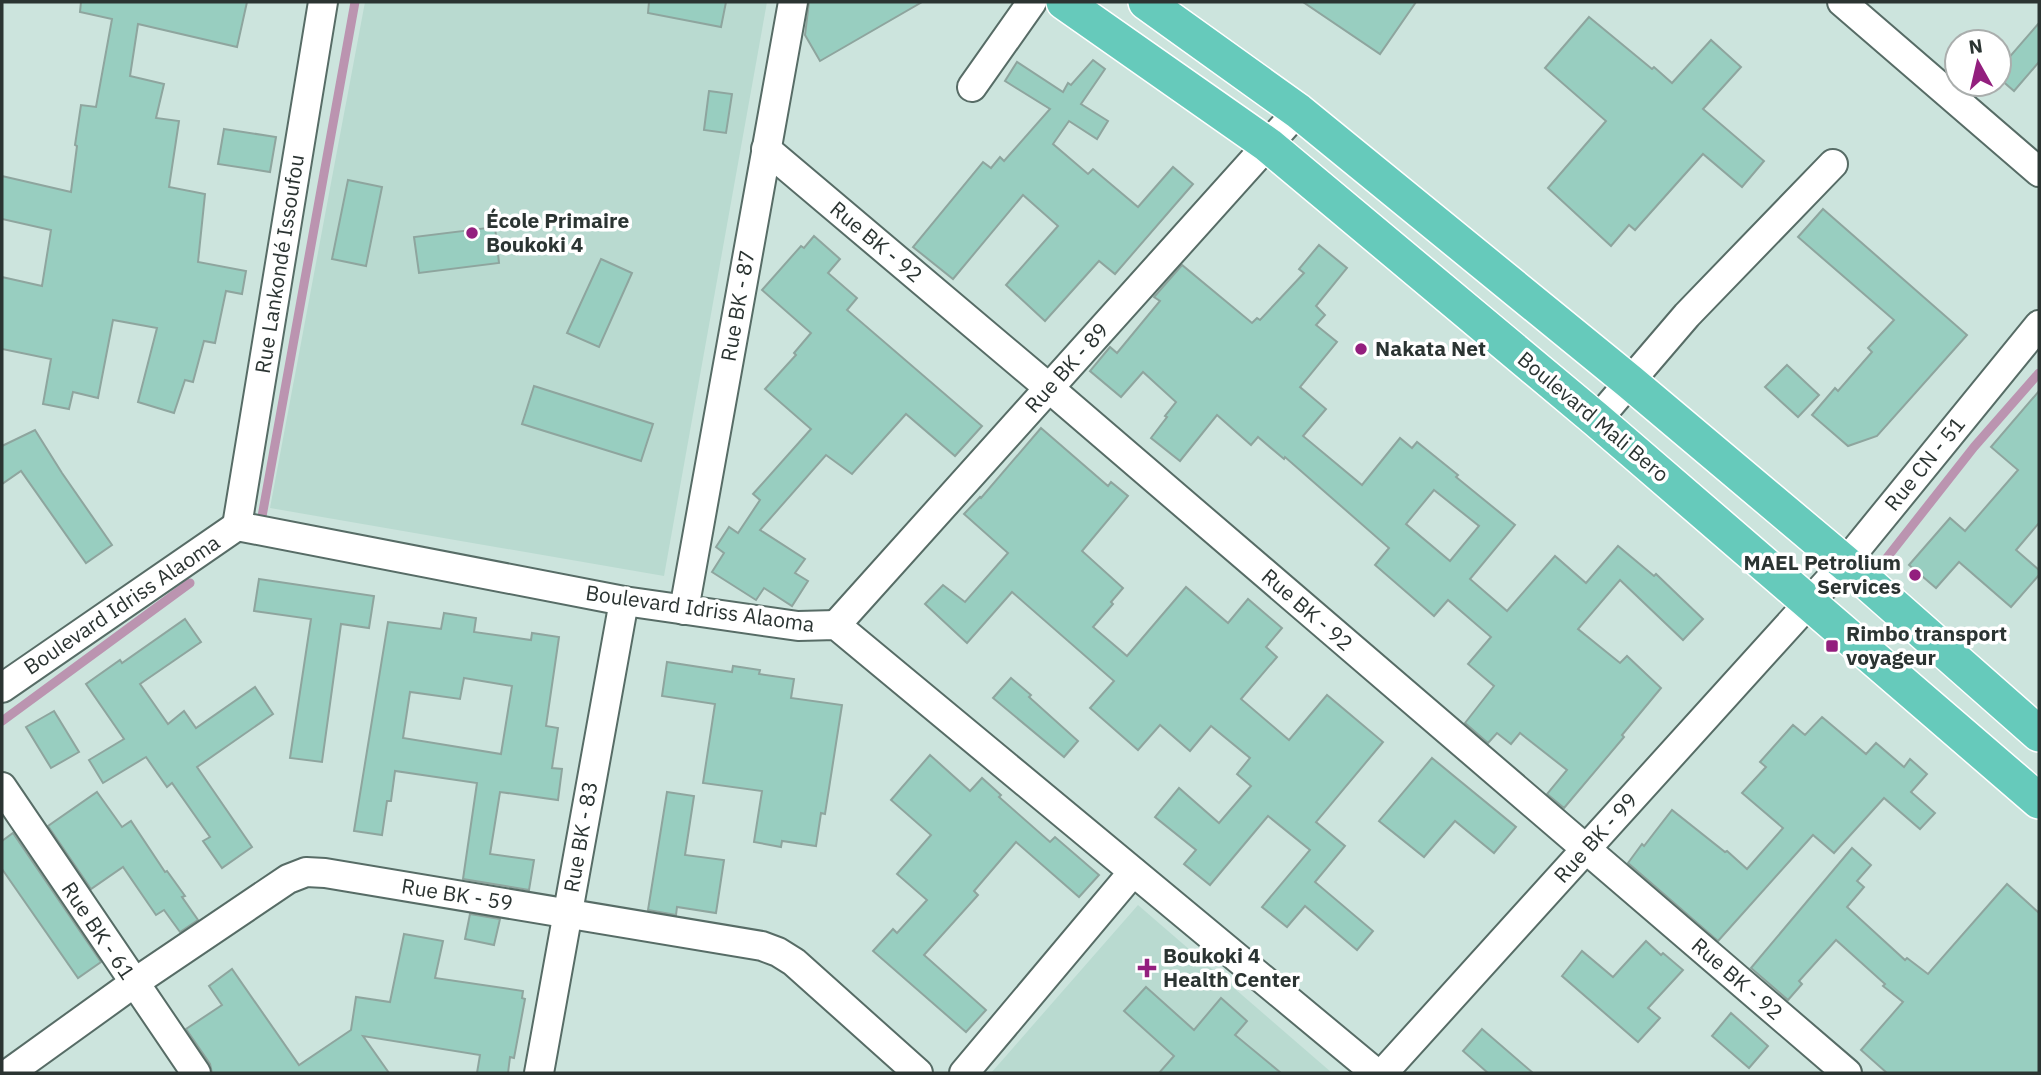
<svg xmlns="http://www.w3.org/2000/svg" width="2041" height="1075" viewBox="0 0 2041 1075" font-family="'IBM Plex Sans',sans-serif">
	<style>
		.built { fill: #b9dad0 }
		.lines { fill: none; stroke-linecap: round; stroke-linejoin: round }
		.stream { stroke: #bb94b0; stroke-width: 9 }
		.building { fill: #98cec0; stroke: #8ea59e; stroke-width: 2; fill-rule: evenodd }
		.minor-casing { stroke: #576c66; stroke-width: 32 }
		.major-casing { stroke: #fff; stroke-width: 38 }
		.minor { stroke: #fff; stroke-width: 28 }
		.major { stroke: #66cabb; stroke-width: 35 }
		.poi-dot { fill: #931f7e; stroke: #fff; stroke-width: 2.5 }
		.labels { text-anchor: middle; stroke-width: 7; stroke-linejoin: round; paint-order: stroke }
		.poi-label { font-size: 21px; font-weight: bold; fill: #2b3432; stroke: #fff; text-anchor: start }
		.street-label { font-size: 21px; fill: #2b3432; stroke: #fff }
	</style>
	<rect width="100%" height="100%" fill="#cce4dd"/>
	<g class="built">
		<polygon points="365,2 767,2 664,576 270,508"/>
		<polygon points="1138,905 1331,1072 1329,1073 991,1073"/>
	</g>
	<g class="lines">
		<g class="stream">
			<polyline points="261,522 355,2"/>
			<polyline points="1878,569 1974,447 2039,373"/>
			<polyline points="2,721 190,583"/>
		</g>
	</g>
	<g class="building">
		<polygon points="81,2 247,2 237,47 138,24 130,76 164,84 156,118 179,121 169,187 205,194 198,262 246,271 242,294 226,291 215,343 204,341 193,382 185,380 174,413 138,402 157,328 113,320 98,398 73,392 69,409 43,404 51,359 2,349 2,277 42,286 51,230 2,219 2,176 71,192 77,146 75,145 81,105 96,107 112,19 80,12"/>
		<polygon points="649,2 726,2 721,27 648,13"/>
		<polygon points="809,2 922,2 820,61 805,35"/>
		<polygon points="1303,2 1416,2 1380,54"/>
		<polygon points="1589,17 1652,69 1654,67 1672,83 1711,40 1741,67 1703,109 1764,161 1742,187 1703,154 1635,230 1629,225 1611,246 1548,188 1606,121 1545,68"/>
		<polygon points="2039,23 2039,62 2014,91 1999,78 1999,69"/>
		<polygon points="1093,60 1105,69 1081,104 1108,121 1097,139 1069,121 1053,144 1088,174 1093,169 1138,207 1173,167 1193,184 1115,274 1099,261 1045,321 1006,285 1058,226 1023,195 953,279 913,247 983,162 991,168 1000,157 1004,161 1050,109 1005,81 1017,62 1063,92 1068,83 1071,85"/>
		<polygon points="709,91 732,94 726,133 704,130"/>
		<polygon points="224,129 276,137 270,172 218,164"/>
		<polygon points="348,180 382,187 366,266 332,259"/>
		<polygon points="1823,209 1967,335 1877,436 1848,446 1812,415 1835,388 1838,391 1872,352 1868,348 1894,320 1798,237"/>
		<polygon points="495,227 499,263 419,273 414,237"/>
		<polygon points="814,236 840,259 828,273 857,298 847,310 982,426 955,456 906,414 852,474 826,455 760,530 805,559 795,573 808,581 792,606 764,588 756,600 712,572 724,553 716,547 729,527 738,533 760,500 753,494 811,429 765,389 796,355 794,353 811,333 762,290 801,246 804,248"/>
		<path d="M1319,245l28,23 -31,38 9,9 -9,10 21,17 -37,45 26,22 -23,27 59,49 38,-47 12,10 5,-6 41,33 -2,2 59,48 -45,54 37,32 48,-55 31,27 32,-37 36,30 2,-2 47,45 -20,21 -63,-60 -42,49 42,34 7,-7 34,32 -39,47 2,2 -60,71 -17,-14 20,-24 -47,-37 -9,11 -14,-11 -9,10 -23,-20 29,-37 -26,-22 23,-27 -43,-37 -14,16 -30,-26 -29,-25 14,-17 -104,-91 -1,2 -26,-22 -7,8 -34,-30 -37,46 -29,-23 16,-21 -2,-1 11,-14 -33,-30 -22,25 -31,-26 20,-24 7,6 43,-52 -6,-4 28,-32 70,58 5,-5 3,2 44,-47 -5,-4zM1434,490l45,36 -29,35 -44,-37z"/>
		<polygon points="601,259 632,273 599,347 567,333"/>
		<polygon points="1787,365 1819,395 1798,417 1765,387"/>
		<polygon points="534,386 653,424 641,461 522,424"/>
		<polygon points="2039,391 2039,523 2016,550 2039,570 2039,575 2011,607 1959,562 1936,588 1909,565 1950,518 1965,531 2018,470 1991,447"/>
		<polygon points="1041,428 1108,486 1111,482 1128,496 1082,551 1123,588 1111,602 1113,604 1093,627 1127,656 1186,587 1228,623 1248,599 1282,628 1266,647 1277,657 1241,699 1289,740 1327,695 1383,742 1316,822 1345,846 1315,882 1373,931 1357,950 1305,906 1287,927 1262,907 1310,850 1268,816 1210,885 1184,864 1196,850 1155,817 1179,788 1219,823 1251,786 1237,774 1250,758 1211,726 1190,751 1160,725 1138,750 1090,708 1114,681 1012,592 967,643 925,604 943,585 965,602 1008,553 964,514 980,497 981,498"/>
		<polygon points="35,430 62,473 112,545 86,563 21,471 2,484 2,446"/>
		<polygon points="259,579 374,596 369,628 341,624 322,762 290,758 311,619 254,611"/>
		<path d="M444,613l32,5 -2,14 57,8 1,-7 27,4 -13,89 12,2 -6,40 10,1 -4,31 -58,-8 -10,62 44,6 -5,30 -66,-11 14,-96 -82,-12 -4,30h-4l-5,34 -28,-4 34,-209 53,7zM464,678l48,8 -11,68 -98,-16 7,-46 50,7z"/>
		<polygon points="185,619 201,642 140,684 168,724 184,711 196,728 255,687 273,714 197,767 252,847 222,868 203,841 210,837 172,783 167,787 146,757 103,783 89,760 124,739 86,684 120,660 122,663"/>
		<polygon points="667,662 732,672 733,666 760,670 759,674 794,679 791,698 842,705 825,814 821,813 816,846 782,841 781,847 754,842 762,791 703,783 715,704 662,696"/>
		<polygon points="1011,678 1031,695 1029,697 1078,741 1064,757 993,698"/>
		<polygon points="54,711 79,752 51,768 26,727"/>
		<polygon points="1822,717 1866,754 1876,743 1904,767 1910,759 1927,774 1911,792 1935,813 1920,829 1884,798 1834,853 1813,835 1718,941 1628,863 1642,844 1644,846 1672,810 1725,852 1727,851 1747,869 1783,828 1742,793 1766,767 1760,762 1793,725 1805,735"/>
		<polygon points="930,755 970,791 982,778 1001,795 999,797 1050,842 1055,837 1099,875 1079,897 1016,842 974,891 978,895 924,955 986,1010 966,1032 873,951 893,929 897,933 927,900 897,874 931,835 891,800"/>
		<polygon points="1432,758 1516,827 1494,853 1455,821 1424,857 1379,821"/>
		<polygon points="97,792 122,827 131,821 165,872 167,871 185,896 182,897 198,920 180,932 164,910 156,915 123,867 91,889 48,826"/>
		<polygon points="667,792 694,796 685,855 724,860 716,913 677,907 676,915 648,910"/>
		<polygon points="13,833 101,962 78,978 2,869 2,841"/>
		<polygon points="1852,848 1871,865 1857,881 1864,887 1847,907 1905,960 1907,958 1928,974 2007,884 2039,913 2039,1073 1887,1073 1861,1050 1903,1002 1883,986 1885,984 1836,940 1799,981 1802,984 1788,1000 1751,968"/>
		<polygon points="470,914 500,919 494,945 465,939"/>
		<polygon points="404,934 443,941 435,978 523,991 522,998 525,999 514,1058 510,1057 508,1073 477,1073 480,1055 363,1036 389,1073 212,1073 210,1064 186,1029 222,1005 209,986 232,969 299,1065 351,1030 356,997 390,1002"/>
		<polygon points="1646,941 1661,955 1663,953 1683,970 1648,1008 1660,1018 1638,1042 1562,976 1582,951 1613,977"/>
		<polygon points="1146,987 1194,1030 1221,998 1247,1021 1235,1035 1281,1073 1159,1073 1174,1056 1124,1011"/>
		<polygon points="1731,1013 1768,1046 1749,1068 1712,1036"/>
		<polygon points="1482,1029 1533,1073 1488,1073 1463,1051"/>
	</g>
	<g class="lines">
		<g class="minor-casing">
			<g id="minor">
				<polyline points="1842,2 2039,172"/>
				<polyline points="972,87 1032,2"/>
				<polyline points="766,149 1049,388 1847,1073"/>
				<polyline points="1597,420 1687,315 1833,164"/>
				<polyline points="237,526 323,2"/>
				<polyline points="684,610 793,2"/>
				<polyline points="836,625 1298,111"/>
				<polyline points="2,688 237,526 624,601 798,626 836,625 1376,1073"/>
				<polyline points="2,787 196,1073"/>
				<polyline points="9,1073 134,983 288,879 306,872 325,873 762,946 778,952 794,962 918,1073"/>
				<polyline points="539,1073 624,601"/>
				<polyline points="964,1073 1133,872"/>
				<polyline points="1383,1073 1845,563 2039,325"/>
			</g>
		</g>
		<g class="major-casing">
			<g id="major">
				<polyline points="1064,2 1268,145 1597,420 2039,801"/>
				<polyline points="1146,2 1298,111 1630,382 1845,563 2039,734"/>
			</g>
		</g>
		<use href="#minor" class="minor"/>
		<use href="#major" class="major"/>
	</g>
	<g class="poi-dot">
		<circle cx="472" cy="233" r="7"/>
		<circle cx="1361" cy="349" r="7"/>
		<circle cx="1915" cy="575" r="7"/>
		<rect x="1825" y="639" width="14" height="14" rx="3.5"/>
		<path d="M1143.5 957.5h7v7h7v7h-7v7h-7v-7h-7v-7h7z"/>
	</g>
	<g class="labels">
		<g class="poi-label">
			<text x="486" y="228">École Primaire<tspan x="486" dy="24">Boukoki 4</tspan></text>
			<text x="1375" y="356">Nakata Net</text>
			<text x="1901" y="570" text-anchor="end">MAEL Petrolium<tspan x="1901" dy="24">Services</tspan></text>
			<text x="1846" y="641">Rimbo transport<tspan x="1846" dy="24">voyageur</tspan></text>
			<text x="1163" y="963">Boukoki 4<tspan x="1163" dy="24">Health Center</tspan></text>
		</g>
		<g class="street-label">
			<text transform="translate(876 242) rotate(40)" y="7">Rue BK - 92</text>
			<text transform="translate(280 264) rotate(-81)" y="7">Rue Lankondé Issoufou</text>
			<text transform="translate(738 306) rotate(-80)" y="7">Rue BK - 87</text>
			<text transform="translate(1067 368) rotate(-48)" y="7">Rue BK - 89</text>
			<text transform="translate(1593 417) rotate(40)" y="7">Boulevard Mali Bero</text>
			<text transform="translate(1925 464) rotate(-51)" y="7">Rue CN - 51</text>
			<text transform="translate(122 605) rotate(-34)" y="7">Boulevard Idriss Alaoma</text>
			<text transform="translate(700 609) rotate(8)" y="7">Boulevard Idriss Alaoma</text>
			<text transform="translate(1307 610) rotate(41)" y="7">Rue BK - 92</text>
			<text transform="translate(581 837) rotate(-80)" y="7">Rue BK - 83</text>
			<text transform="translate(1596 838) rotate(-48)" y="7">Rue BK - 99</text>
			<text transform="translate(457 895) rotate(9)" y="7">Rue BK - 59</text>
			<text transform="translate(98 931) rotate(56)" y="7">Rue BK - 61</text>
			<text transform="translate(1737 979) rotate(41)" y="7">Rue BK - 92</text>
		</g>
	</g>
	<rect width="2041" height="1075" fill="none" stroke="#2b3432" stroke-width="7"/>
	<g transform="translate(1978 63) rotate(352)"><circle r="33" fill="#ffffff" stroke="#aaaead" stroke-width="2"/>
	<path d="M0-5L12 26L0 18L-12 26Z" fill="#931f7e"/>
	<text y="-10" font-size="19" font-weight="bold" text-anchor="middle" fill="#2b3432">N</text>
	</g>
</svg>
